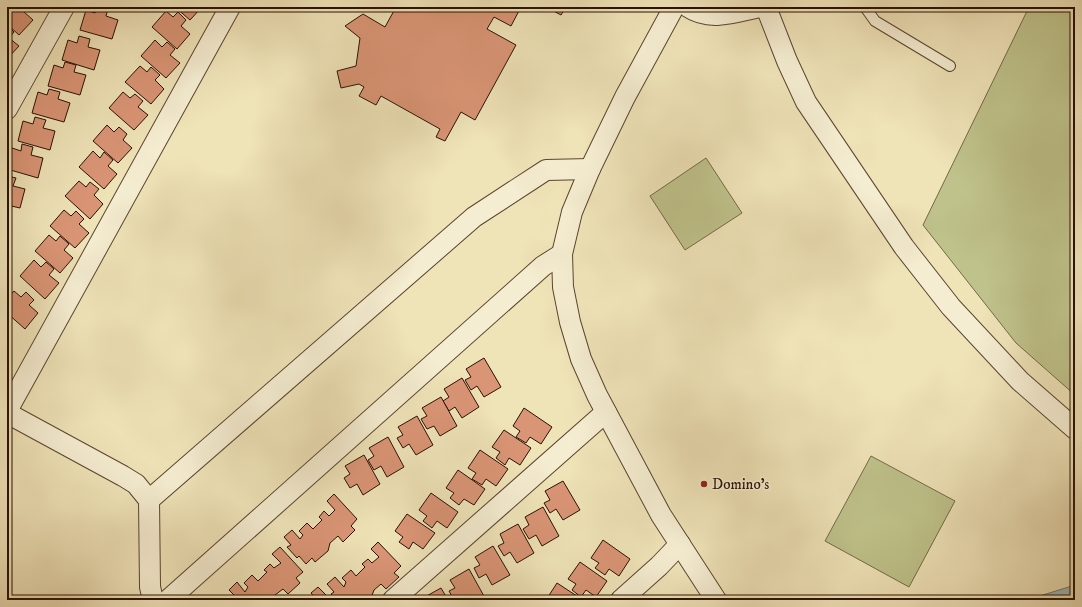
<svg xmlns="http://www.w3.org/2000/svg" width="1082" height="607" viewBox="0 0 1082 607" font-family="'IM FELL DW Pica',serif">
	<style>
		.green { fill: #bfc28b; stroke: #746947 }
		.water { fill: #9fbbba; stroke: #707771 }
		.building { fill: #da9576; stroke: #291003 }
		.lines { fill: none; stroke-linecap: round; stroke-linejoin: round }
		.lane-casing { stroke: #5a4530; stroke-width: 12 }
		.street-casing { stroke: #5a4530; stroke-width: 22 }
		.lane { stroke: #f5edd1; stroke-width: 10 }
		.street { stroke: #f5edd1; stroke-width: 20 }
		.poi-dot { fill: #8f2418; stroke: #f5edd1; stroke-width: 1.5 }
		.labels { text-anchor: middle; stroke-width: 3; stroke-linejoin: round; paint-order: stroke }
		.poi-label { font-size: 15px; fill: #291003; stroke: #f5edd1; text-anchor: start }
	</style>
	<rect width="100%" height="100%" fill="#efe3b8"/>
	<filter id="stains"><feTurbulence type="fractalNoise" baseFrequency=".005" numOctaves="4"/><feColorMatrix values="0 0 0 0 .2 0 0 0 0 .09 0 0 0 0 .02 0 0 0 .5 -.17"/></filter>
	<radialGradient id="worn" r=".72"><stop offset=".6" stop-color="#630" stop-opacity="0"/><stop offset="1" stop-color="#630" stop-opacity=".3"/></radialGradient>
	<g class="green">
		<polygon points="1029,7 1075,7 1075,395 1016,343 923,225"/>
		<polygon points="706,158 742,213 685,250 650,196"/>
		<polygon points="871,456 955,501 909,587 825,541"/>
	</g>
	<polygon class="water" points="1075,585 1075,600 1027,600"/>
	<g class="building">
		<polygon points="7,7 27,7 23,11 33,20 19,35 7,24"/>
		<polygon points="96,7 108,9 106,16 118,20 112,39 80,30 86,10 95,13"/>
		<polygon points="112,7 123,7 122,10"/>
		<polygon points="175,7 202,7 190,20"/>
		<polygon points="396,7 521,7 511,26 494,17 487,29 516,45 475,120 461,112 445,141 436,137 440,129 381,96 376,105 359,96 364,87 359,84 341,88 337,71 356,66 360,38 345,26 363,14 385,27"/>
		<polygon points="546,7 566,7 561,15"/>
		<polygon points="985,7 995,7 993,11"/>
		<polygon points="166,11 173,17 178,12 186,20 181,26 190,34 177,49 152,27"/>
		<polygon points="7,25 14,32 9,38 19,46 7,59"/>
		<polygon points="79,36 90,39 88,47 100,50 94,70 62,60 68,40 77,43"/>
		<polygon points="155,40 162,47 167,42 175,49 170,55 180,63 166,78 141,56"/>
		<polygon points="65,62 76,65 74,72 86,75 80,95 48,86 54,65 63,68"/>
		<polygon points="140,66 147,72 151,67 160,75 155,80 164,89 151,104 125,82"/>
		<polygon points="49,89 60,92 58,99 70,103 64,122 32,113 38,92 47,95"/>
		<polygon points="123,92 130,98 135,94 143,101 138,107 148,115 134,130 109,108"/>
		<polygon points="35,117 46,120 43,128 55,131 50,150 18,141 23,121 33,124"/>
		<polygon points="107,125 114,132 119,127 127,134 123,140 132,148 118,163 93,141"/>
		<polygon points="22,144 33,147 31,155 43,158 38,178 7,169 7,164 12,148 21,151"/>
		<polygon points="93,151 100,158 104,152 113,160 108,166 117,174 104,189 79,167"/>
		<polygon points="7,176 16,178 13,186 25,189 20,208 7,205"/>
		<polygon points="79,181 86,187 90,182 99,189 94,195 103,204 90,219 65,196"/>
		<polygon points="64,210 71,216 76,211 84,219 79,224 89,233 75,248 50,226"/>
		<polygon points="49,235 56,241 60,236 69,244 64,250 73,258 60,273 35,251"/>
		<polygon points="34,260 41,267 46,262 54,269 49,275 59,283 45,299 20,276"/>
		<polygon points="14,291 21,297 26,292 34,300 29,305 38,313 25,329 7,313 7,299"/>
		<polygon points="484,358 501,387 484,397 477,386 471,390 465,380 471,377 466,369"/>
		<polygon points="462,378 479,407 462,418 455,407 449,411 443,401 449,397 444,389"/>
		<polygon points="441,397 457,426 440,436 434,426 427,429 421,419 427,416 422,408"/>
		<polygon points="524,408 552,427 541,444 530,437 526,443 516,437 520,431 513,426"/>
		<polygon points="417,416 433,445 416,455 409,444 403,448 397,438 403,435 398,427"/>
		<polygon points="504,430 531,448 520,465 509,458 505,465 496,458 500,452 492,447"/>
		<polygon points="388,437 404,467 387,477 381,466 374,470 368,460 374,456 369,448"/>
		<polygon points="480,450 508,469 496,486 486,479 482,485 472,479 476,473 468,468"/>
		<polygon points="364,455 380,484 363,495 357,484 350,488 344,478 350,474 345,466"/>
		<polygon points="458,470 485,489 474,505 464,499 459,505 450,498 454,493 446,488"/>
		<polygon points="563,481 580,510 563,520 556,509 550,513 544,503 550,500 545,491"/>
		<polygon points="431,493 458,512 447,528 437,521 432,528 423,521 427,516 419,510"/>
		<polygon points="334,494 357,519 351,526 355,530 343,542 338,536 330,543 328,551 315,562 312,558 306,564 299,556 297,558 287,547 291,545 284,537 292,530 300,539 303,535 299,531 307,523 313,529 322,520 319,517 324,511 329,516 335,510 327,501"/>
		<polygon points="543,507 559,536 542,546 536,535 529,539 523,529 529,525 525,517"/>
		<polygon points="407,514 435,533 423,549 413,542 409,549 399,542 403,537 395,531"/>
		<polygon points="518,524 534,553 517,563 510,552 504,556 498,546 504,543 500,534"/>
		<polygon points="603,540 630,559 619,576 609,569 605,575 595,568 599,563 591,558"/>
		<polygon points="378,542 401,566 394,573 399,577 386,589 381,584 374,590 371,598 369,600 336,600 331,594 334,592 327,584 335,577 344,587 346,582 342,578 351,570 356,576 365,567 362,564 368,559 372,563 379,557 371,549"/>
		<polygon points="493,546 510,575 492,585 486,574 479,578 474,568 480,565 475,557"/>
		<polygon points="280,547 303,572 296,578 300,583 288,594 283,589 275,595 274,600 233,600 236,597 229,590 237,582 245,592 248,587 244,583 252,575 258,581 267,572 264,570 270,564 274,568 281,563 272,554"/>
		<polygon points="580,562 607,581 596,597 586,590 581,597 572,590 576,584 568,579"/>
		<polygon points="469,569 485,598 482,600 463,600 462,598 454,600 449,591 455,588 450,580"/>
		<polygon points="557,583 583,600 546,600"/>
		<polygon points="318,587 331,600 317,600 311,593"/>
		<polygon points="441,588 448,600 424,600 423,598"/>
	</g>
	<g class="lines">
		<g class="lane-casing">
			<polyline id="lane" points="865,7 875,21 950,66"/>
		</g>
		<g class="street-casing">
			<g id="street">
				<polyline points="674,7 625,97 590,169 572,212 562,254 563,287 570,322 581,359 597,395 661,515 716,600"/>
				<path d="M688,7c22,15 48,5 72,0"/>
				<polyline points="766,7 787,61 806,102 904,247 951,307 1020,381 1075,429"/>
				<polyline points="7,109 64,7"/>
				<polyline points="7,411 230,7"/>
				<polyline points="7,413 123,476 136,484 149,500 150,587 153,600"/>
				<polyline points="149,500 474,217 546,170 590,169"/>
				<polyline points="168,600 543,266 562,254"/>
				<polyline points="393,600 606,412"/>
				<polyline points="621,600 659,566 680,544"/>
			</g>
		</g>
		<use href="#lane" class="lane"/>
		<use href="#street" class="street"/>
	</g>
	<circle class="poi-dot" cx="704" cy="484" r="4"/>
	<g class="labels">
		<g class="poi-label">
			<text x="712" y="489">Domino's</text>
		</g>
	</g>
	<rect width="1082" height="607" fill="none" stroke="#efe3b8" stroke-width="24"/>
	<rect x="8" y="8" width="1066" height="591" fill="none" stroke="#291003" stroke-width="2"/>
	<rect x="12" y="12" width="1058" height="583" fill="none" stroke="#291003"/>
	<rect width="100%" height="100%" filter="url(#stains)"/>
	<rect width="100%" height="100%" fill="url(#worn)"/>
</svg>
